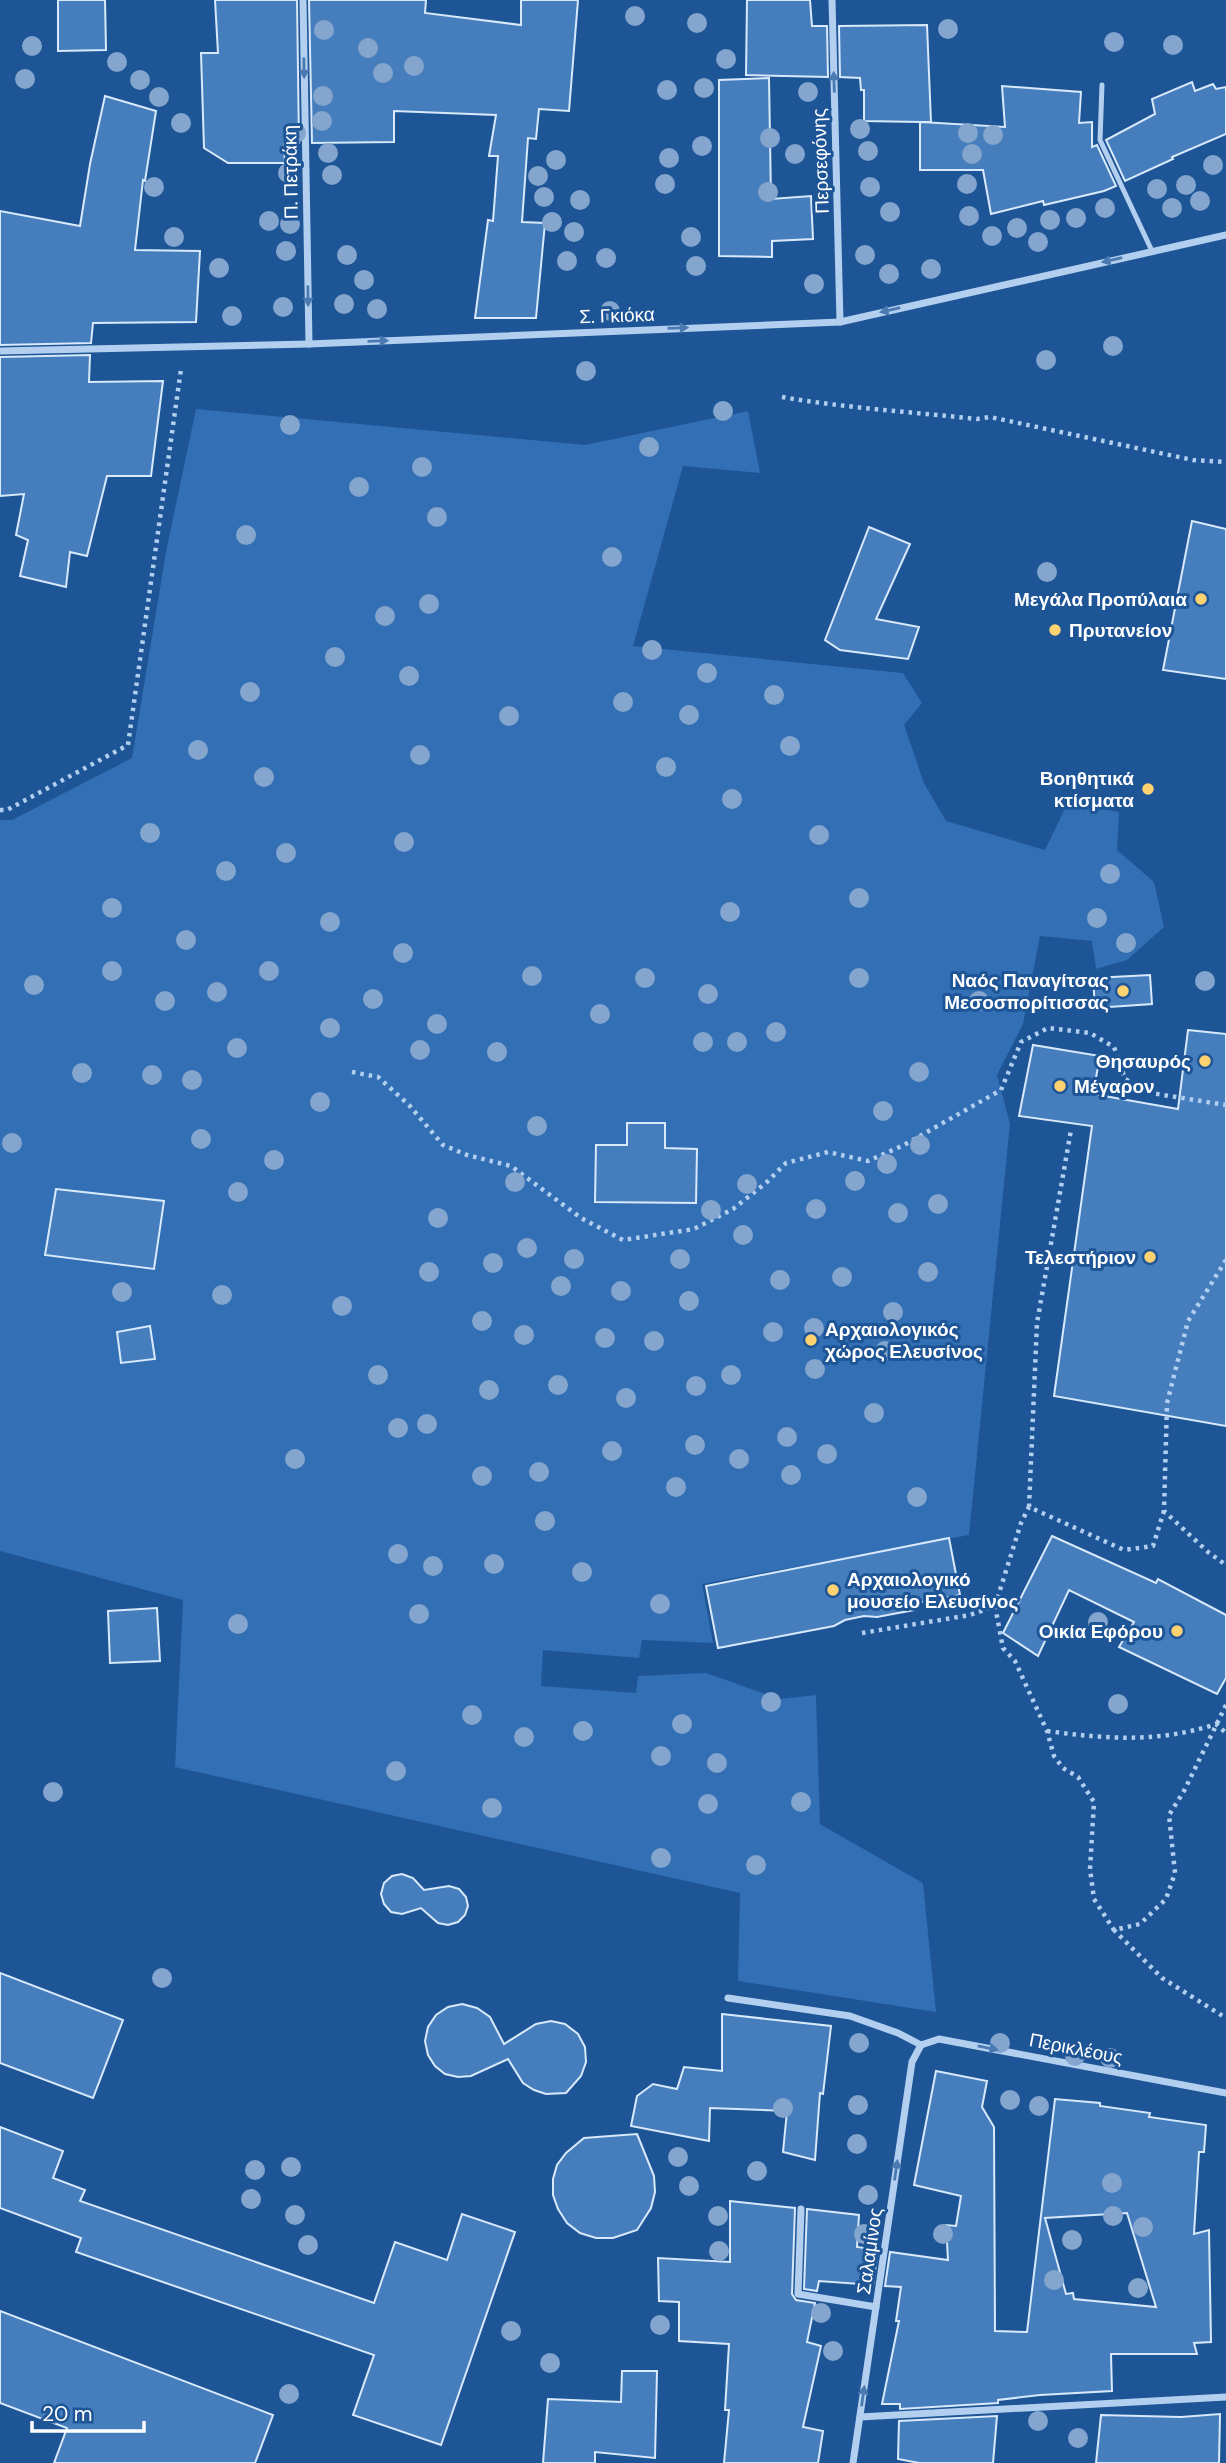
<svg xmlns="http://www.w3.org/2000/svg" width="1226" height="2463" viewBox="0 0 1226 2463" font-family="'DM Sans',sans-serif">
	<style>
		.green { fill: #326fb4 }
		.building { fill: #467ebd; stroke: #d8e9fb; stroke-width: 2; fill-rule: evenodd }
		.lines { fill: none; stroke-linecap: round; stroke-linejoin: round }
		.path { stroke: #b2cfef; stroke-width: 4.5; stroke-dasharray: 3.5 5; stroke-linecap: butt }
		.lane { stroke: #b2cfef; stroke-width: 5 }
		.street { stroke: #b2cfef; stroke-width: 7 }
		.tree { fill: #84a6ce }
		.oneway { fill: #4a7ab1 }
		.poi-dot { fill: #fed271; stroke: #1e5596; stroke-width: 2.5 }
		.labels { text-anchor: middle; stroke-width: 6; stroke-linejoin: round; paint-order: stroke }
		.street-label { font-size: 19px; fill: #fff; stroke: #1e5596 }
		.poi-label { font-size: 19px; font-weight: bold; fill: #fff; stroke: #1e5596; text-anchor: end }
	</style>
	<rect width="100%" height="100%" fill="#1e5596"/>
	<polygon class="green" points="196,409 585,445 748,411 760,473 683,466 633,646 903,673 922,703 904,725 924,783 946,821 1045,850 1068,802 1119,812 1117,850 1154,882 1164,927 1127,960 1096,969 1092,941 1040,936 1023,1024 997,1075 1010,1124 969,1535 702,1584 713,1643 642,1640 639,1658 543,1650 541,1686 636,1693 638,1676 706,1673 780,1699 816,1695 820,1824 923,1883 936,2012 738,1981 740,1893 175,1767 183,1600 0,1551 0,820 12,820 132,758 166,552"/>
	<g class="building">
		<polygon points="58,0 105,0 106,50 58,51"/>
		<polygon points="215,0 297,0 299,143 284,144 285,163 228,163 204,148 201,53 218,53"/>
		<polygon points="309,0 426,0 425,13 521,25 521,0 578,0 569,111 539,109 536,139 528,138 522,222 545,223 536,318 475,318 488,220 493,221 498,156 489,156 496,115 394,111 394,142 312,143"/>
		<polygon points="747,0 810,0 812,26 827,26 828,77 746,75"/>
		<polygon points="927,25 931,122 921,122 1005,127 1002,86 1081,92 1079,123 1092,122 1092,147 1097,145 1116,186 1104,191 1044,205 1043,201 991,214 983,170 920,170 920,122 864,121 864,90 861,90 860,78 840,77 839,26"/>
		<polygon points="769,78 771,199 811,196 813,239 772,241 772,257 719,256 719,80"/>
		<polygon points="1192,82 1195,91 1213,84 1216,89 1226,87 1226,134 1172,157 1173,159 1125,181 1106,140 1155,114 1152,99"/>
		<polygon points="105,96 156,111 145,181 143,180 135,250 200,251 196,322 93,323 91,343 0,345 0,211 80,226 90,164"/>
		<polygon points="90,355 89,382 163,381 151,476 107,476 87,556 70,552 66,587 20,576 28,540 16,535 24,494 0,496 0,357"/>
		<polygon points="1192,521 1226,529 1226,679 1163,670"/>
		<polygon points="869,527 910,544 876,619 919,627 908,659 840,650 825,640"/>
		<polygon points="1150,975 1152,1004 1095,1008 1093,978"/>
		<polygon points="1188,1030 1226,1034 1226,1426 1054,1396 1092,1126 1019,1116 1033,1045 1100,1056 1093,1094 1178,1109"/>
		<polygon points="627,1123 665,1123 665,1148 697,1149 696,1203 595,1202 596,1145 627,1145"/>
		<polygon points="56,1189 164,1201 154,1269 45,1255"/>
		<polygon points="150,1326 155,1359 121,1363 117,1332"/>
		<polygon points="1052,1536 1156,1583 1158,1579 1226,1615 1226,1678 1217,1694 1119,1647 1134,1622 1069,1590 1038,1656 1003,1633"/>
		<polygon points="949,1538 960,1595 917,1603 914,1610 877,1617 864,1616 845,1620 834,1626 718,1648 706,1586"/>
		<polygon points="157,1608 160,1661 110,1663 108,1611"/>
		<polygon points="402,1874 413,1878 424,1890 449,1886 459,1889 466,1897 468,1906 465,1915 458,1922 448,1925 438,1923 421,1908 402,1914 391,1912 384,1904 381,1894 384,1883 392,1876"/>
		<polygon points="0,1973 123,2020 93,2098 0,2063"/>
		<polygon points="462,2004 477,2008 490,2017 504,2044 536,2024 551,2021 565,2024 578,2034 585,2047 586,2062 581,2076 566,2093 546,2094 534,2090 523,2083 508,2059 471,2076 458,2077 445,2074 435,2066 428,2055 425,2041 428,2027 436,2015 448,2007"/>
		<polygon points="722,2014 831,2026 823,2094 820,2093 815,2160 783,2152 787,2111 710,2108 709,2141 631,2126 637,2096 653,2084 677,2089 684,2067 722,2071"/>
		<path d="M936,2071l51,10 -5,26 12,20 1,204 32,1 28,-233 45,4v3l50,7 -1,4 57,8 -2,27h-5l-5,82 15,-4 2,112 -17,1 3,11h-86l1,37 -72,4 -42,5v3l-98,6v-5h-18l17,-83h-3l5,-34 -16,-1 5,-34 58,8 -2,-35 10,1 5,-30 -47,-11zM1127,2213l29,94 -82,-8 -1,-6 -7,1 -21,-76z"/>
		<polygon points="0,2127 63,2151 53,2178 85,2190 80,2201 374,2303 395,2242 447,2260 462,2214 515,2232 441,2445 353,2415 374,2355 76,2252 81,2238 0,2208"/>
		<polygon points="637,2134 654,2176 655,2192 651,2208 637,2230 613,2238 596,2238 580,2233 567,2223 558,2209 553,2195 553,2179 557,2165 566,2153 584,2138"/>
		<polygon points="730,2201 795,2208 792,2294 796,2300 815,2303 807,2342 821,2346 803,2427 823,2431 818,2463 724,2463 729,2410 725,2410 729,2344 679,2341 679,2302 659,2301 658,2258 730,2262"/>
		<polygon points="807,2209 859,2215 857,2247 878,2250 873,2285 819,2281 817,2291 804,2289"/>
		<polygon points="0,2311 273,2415 255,2463 54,2463 67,2428 0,2403"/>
		<polygon points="622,2371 657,2371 655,2458 595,2452 595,2463 543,2463 548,2399 621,2402"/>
		<polygon points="1220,2414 1219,2463 1096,2463 1101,2415 1181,2417"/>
		<polygon points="997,2416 993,2463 919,2463 898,2459 899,2421"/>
	</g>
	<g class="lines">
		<g class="path">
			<path d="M782,397c64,11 130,15 195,22l13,-2 203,43 33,2"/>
			<polyline points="0,810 7,810 128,745 181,369"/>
			<polyline points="352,1072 378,1077 409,1105 443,1145 467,1155 511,1166 581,1218 623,1240 694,1229 733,1209 767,1182 786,1163 828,1152 868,1161 904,1145 1001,1090 1021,1042 1048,1028 1090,1033 1114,1047 1125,1079 1151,1093 1226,1105"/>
			<polyline points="1226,1260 1188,1321 1167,1403 1164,1511 1208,1552 1226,1565"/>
			<polyline points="1029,1507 1037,1323 1071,1130"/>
			<polyline points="995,1606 1003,1648 1015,1661 1047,1731 1054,1756 1063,1768 1078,1777 1094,1802 1090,1869 1094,1899 1114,1930"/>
			<polyline points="862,1633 970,1615 995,1606 1021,1523 1029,1507 1124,1550 1153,1546 1164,1511"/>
			<polyline points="1226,1705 1184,1791 1169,1815 1175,1873 1166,1899 1140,1924 1114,1930 1162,1978 1226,2018"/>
			<path d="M1047,1731c59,8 112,12 169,-7l10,9"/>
		</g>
		<polyline class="lane" points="1102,85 1100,140 1152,251"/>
		<g class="street">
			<polyline points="303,0 309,344"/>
			<polyline points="832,0 840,322"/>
			<polyline points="0,351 309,344 840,322 1226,235"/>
			<polyline points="728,1998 850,2016 898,2033 921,2045"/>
			<polyline points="921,2045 939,2039 1226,2093"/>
			<polyline points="801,2209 798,2294 876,2307"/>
			<polyline points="860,2417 1226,2397"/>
			<polyline points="853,2463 912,2062 921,2045"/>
		</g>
	</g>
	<g class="tree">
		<circle cx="635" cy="16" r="10"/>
		<circle cx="697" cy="23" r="10"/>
		<circle cx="948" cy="29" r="10"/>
		<circle cx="324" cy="30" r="10"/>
		<circle cx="1114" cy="42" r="10"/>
		<circle cx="1173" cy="45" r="10"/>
		<circle cx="32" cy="46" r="10"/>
		<circle cx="368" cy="48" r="10"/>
		<circle cx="726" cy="59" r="10"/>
		<circle cx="117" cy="62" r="10"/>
		<circle cx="414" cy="66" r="10"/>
		<circle cx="383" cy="73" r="10"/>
		<circle cx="25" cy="79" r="10"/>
		<circle cx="140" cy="80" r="10"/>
		<circle cx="704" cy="88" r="10"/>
		<circle cx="667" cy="90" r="10"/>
		<circle cx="808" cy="92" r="10"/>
		<circle cx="323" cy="96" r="10"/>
		<circle cx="159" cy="97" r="10"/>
		<circle cx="322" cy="121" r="10"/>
		<circle cx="181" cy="123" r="10"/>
		<circle cx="860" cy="129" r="10"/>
		<circle cx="296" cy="133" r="10"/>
		<circle cx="968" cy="133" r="10"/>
		<circle cx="993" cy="135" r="10"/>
		<circle cx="770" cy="138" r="10"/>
		<circle cx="702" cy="146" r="10"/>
		<circle cx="868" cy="151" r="10"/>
		<circle cx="328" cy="153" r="10"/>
		<circle cx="795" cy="154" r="10"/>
		<circle cx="972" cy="154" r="10"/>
		<circle cx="669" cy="158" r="10"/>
		<circle cx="556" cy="160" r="10"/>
		<circle cx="1213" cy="165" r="10"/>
		<circle cx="288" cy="173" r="10"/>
		<circle cx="332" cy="175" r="10"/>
		<circle cx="538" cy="176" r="10"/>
		<circle cx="665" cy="184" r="10"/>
		<circle cx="967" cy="184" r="10"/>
		<circle cx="1186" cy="185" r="10"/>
		<circle cx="154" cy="187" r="10"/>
		<circle cx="870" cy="187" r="10"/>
		<circle cx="1157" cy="189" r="10"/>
		<circle cx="768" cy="192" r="10"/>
		<circle cx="544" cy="197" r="10"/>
		<circle cx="580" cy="200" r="10"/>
		<circle cx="1200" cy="201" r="10"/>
		<circle cx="1105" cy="208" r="10"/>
		<circle cx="1172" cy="208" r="10"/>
		<circle cx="890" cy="212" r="10"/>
		<circle cx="969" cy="216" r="10"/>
		<circle cx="1076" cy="218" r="10"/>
		<circle cx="1050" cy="220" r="10"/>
		<circle cx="269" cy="221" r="10"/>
		<circle cx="552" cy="222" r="10"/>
		<circle cx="290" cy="224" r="10"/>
		<circle cx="1017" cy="228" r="10"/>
		<circle cx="574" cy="232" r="10"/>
		<circle cx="992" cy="236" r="10"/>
		<circle cx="174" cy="237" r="10"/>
		<circle cx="691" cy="237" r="10"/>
		<circle cx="1038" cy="242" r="10"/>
		<circle cx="286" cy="251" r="10"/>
		<circle cx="347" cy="255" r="10"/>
		<circle cx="865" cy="255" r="10"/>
		<circle cx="606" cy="258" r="10"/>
		<circle cx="567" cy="261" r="10"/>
		<circle cx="696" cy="266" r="10"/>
		<circle cx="219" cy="268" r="10"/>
		<circle cx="931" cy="269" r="10"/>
		<circle cx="889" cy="274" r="10"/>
		<circle cx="364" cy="280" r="10"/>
		<circle cx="814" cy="284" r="10"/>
		<circle cx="344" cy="304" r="10"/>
		<circle cx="283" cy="307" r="10"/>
		<circle cx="377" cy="309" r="10"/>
		<circle cx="610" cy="311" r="10"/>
		<circle cx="232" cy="316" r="10"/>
		<circle cx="1113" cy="346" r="10"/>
		<circle cx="1046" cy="360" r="10"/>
		<circle cx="586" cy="371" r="10"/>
		<circle cx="723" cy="411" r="10"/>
		<circle cx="290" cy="425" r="10"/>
		<circle cx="649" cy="447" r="10"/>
		<circle cx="422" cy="467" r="10"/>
		<circle cx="359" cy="487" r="10"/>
		<circle cx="437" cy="517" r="10"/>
		<circle cx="246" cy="535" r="10"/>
		<circle cx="612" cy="557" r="10"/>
		<circle cx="1047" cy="572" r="10"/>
		<circle cx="429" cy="604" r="10"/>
		<circle cx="385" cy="616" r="10"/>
		<circle cx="652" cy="650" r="10"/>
		<circle cx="335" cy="657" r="10"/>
		<circle cx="707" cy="673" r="10"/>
		<circle cx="409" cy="676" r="10"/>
		<circle cx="250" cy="692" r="10"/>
		<circle cx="774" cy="695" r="10"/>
		<circle cx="623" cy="702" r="10"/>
		<circle cx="689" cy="715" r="10"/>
		<circle cx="509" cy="716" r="10"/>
		<circle cx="790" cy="746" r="10"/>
		<circle cx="198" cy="750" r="10"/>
		<circle cx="420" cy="755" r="10"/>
		<circle cx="666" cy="767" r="10"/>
		<circle cx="264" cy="777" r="10"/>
		<circle cx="732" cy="799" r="10"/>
		<circle cx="150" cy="833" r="10"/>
		<circle cx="819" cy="835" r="10"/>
		<circle cx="404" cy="842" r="10"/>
		<circle cx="286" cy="853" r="10"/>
		<circle cx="226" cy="871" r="10"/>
		<circle cx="1110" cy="874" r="10"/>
		<circle cx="859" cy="898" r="10"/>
		<circle cx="112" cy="908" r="10"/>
		<circle cx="730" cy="912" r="10"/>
		<circle cx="1097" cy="918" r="10"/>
		<circle cx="330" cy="922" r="10"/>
		<circle cx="186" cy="940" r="10"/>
		<circle cx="1126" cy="943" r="10"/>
		<circle cx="403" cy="953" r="10"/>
		<circle cx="112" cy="971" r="10"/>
		<circle cx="269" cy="971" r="10"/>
		<circle cx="532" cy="976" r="10"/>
		<circle cx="645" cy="978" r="10"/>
		<circle cx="859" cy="978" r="10"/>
		<circle cx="1205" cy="981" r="10"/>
		<circle cx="34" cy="985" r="10"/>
		<circle cx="217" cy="992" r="10"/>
		<circle cx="708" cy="994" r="10"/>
		<circle cx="373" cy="999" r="10"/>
		<circle cx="165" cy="1001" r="10"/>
		<circle cx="979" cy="1001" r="10"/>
		<circle cx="600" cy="1014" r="10"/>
		<circle cx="437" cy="1024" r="10"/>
		<circle cx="330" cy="1028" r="10"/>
		<circle cx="776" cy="1032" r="10"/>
		<circle cx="703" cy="1042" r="10"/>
		<circle cx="737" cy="1042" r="10"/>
		<circle cx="237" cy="1048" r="10"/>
		<circle cx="420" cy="1050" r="10"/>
		<circle cx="497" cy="1052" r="10"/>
		<circle cx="919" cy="1072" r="10"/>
		<circle cx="82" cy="1073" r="10"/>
		<circle cx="152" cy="1075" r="10"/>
		<circle cx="192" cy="1080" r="10"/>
		<circle cx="320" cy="1102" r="10"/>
		<circle cx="883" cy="1111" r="10"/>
		<circle cx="537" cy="1126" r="10"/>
		<circle cx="201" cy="1139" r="10"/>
		<circle cx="12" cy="1143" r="10"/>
		<circle cx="920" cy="1145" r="10"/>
		<circle cx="274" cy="1160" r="10"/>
		<circle cx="887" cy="1164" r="10"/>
		<circle cx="855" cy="1181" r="10"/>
		<circle cx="515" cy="1182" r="10"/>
		<circle cx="747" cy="1184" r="10"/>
		<circle cx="238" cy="1192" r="10"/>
		<circle cx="938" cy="1204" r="10"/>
		<circle cx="816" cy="1209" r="10"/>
		<circle cx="711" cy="1210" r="10"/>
		<circle cx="898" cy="1213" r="10"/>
		<circle cx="438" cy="1218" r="10"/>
		<circle cx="743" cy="1235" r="10"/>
		<circle cx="527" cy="1248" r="10"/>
		<circle cx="574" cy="1259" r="10"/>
		<circle cx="680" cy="1259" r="10"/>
		<circle cx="493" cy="1263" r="10"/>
		<circle cx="429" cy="1272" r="10"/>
		<circle cx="928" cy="1272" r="10"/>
		<circle cx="842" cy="1277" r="10"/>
		<circle cx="780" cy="1280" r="10"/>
		<circle cx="561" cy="1286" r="10"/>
		<circle cx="621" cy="1291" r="10"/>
		<circle cx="122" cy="1292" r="10"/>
		<circle cx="222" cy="1295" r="10"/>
		<circle cx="689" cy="1301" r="10"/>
		<circle cx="342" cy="1306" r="10"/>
		<circle cx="893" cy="1312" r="10"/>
		<circle cx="482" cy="1321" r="10"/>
		<circle cx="814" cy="1328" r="10"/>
		<circle cx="773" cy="1332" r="10"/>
		<circle cx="524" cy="1335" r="10"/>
		<circle cx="605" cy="1338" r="10"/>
		<circle cx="654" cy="1341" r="10"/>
		<circle cx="885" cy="1351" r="10"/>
		<circle cx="815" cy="1369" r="10"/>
		<circle cx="378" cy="1375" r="10"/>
		<circle cx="731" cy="1375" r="10"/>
		<circle cx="558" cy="1385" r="10"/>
		<circle cx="696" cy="1386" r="10"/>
		<circle cx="489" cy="1390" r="10"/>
		<circle cx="626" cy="1398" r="10"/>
		<circle cx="874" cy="1413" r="10"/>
		<circle cx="427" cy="1424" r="10"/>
		<circle cx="398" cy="1428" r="10"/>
		<circle cx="787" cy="1437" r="10"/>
		<circle cx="695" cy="1445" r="10"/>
		<circle cx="612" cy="1451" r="10"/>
		<circle cx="827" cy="1454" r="10"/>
		<circle cx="295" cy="1459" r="10"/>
		<circle cx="739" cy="1459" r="10"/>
		<circle cx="539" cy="1472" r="10"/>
		<circle cx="791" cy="1475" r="10"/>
		<circle cx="482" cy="1476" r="10"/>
		<circle cx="676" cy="1487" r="10"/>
		<circle cx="917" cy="1497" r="10"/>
		<circle cx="545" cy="1521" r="10"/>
		<circle cx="398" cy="1554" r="10"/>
		<circle cx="494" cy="1564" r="10"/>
		<circle cx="433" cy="1566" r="10"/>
		<circle cx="582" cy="1572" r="10"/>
		<circle cx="660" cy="1604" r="10"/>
		<circle cx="419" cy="1614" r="10"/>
		<circle cx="1098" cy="1622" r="10"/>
		<circle cx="238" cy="1624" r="10"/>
		<circle cx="771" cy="1702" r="10"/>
		<circle cx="1118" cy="1704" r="10"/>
		<circle cx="472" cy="1715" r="10"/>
		<circle cx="682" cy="1724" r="10"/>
		<circle cx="583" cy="1731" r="10"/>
		<circle cx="524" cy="1737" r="10"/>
		<circle cx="661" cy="1756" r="10"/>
		<circle cx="717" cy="1763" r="10"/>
		<circle cx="396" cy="1771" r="10"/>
		<circle cx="53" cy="1792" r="10"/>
		<circle cx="801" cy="1802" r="10"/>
		<circle cx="708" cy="1804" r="10"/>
		<circle cx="492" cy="1808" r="10"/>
		<circle cx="661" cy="1858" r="10"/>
		<circle cx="756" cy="1865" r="10"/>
		<circle cx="162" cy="1978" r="10"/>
		<circle cx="859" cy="2043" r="10"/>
		<circle cx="1000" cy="2043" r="10"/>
		<circle cx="1075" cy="2056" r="10"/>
		<circle cx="1110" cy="2058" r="10"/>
		<circle cx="1010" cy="2100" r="10"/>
		<circle cx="858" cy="2105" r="10"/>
		<circle cx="1039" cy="2106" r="10"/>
		<circle cx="783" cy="2108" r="10"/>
		<circle cx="857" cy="2144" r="10"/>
		<circle cx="678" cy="2157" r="10"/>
		<circle cx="291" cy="2167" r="10"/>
		<circle cx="255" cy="2170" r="10"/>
		<circle cx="757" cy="2171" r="10"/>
		<circle cx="1112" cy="2183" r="10"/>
		<circle cx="689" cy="2186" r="10"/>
		<circle cx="868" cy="2195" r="10"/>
		<circle cx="251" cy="2199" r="10"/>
		<circle cx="295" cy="2215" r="10"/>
		<circle cx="718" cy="2216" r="10"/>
		<circle cx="1113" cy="2216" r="10"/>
		<circle cx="1143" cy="2227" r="10"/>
		<circle cx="864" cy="2234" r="10"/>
		<circle cx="943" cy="2234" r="10"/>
		<circle cx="1072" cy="2240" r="10"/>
		<circle cx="308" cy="2245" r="10"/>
		<circle cx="719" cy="2251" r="10"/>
		<circle cx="1054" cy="2280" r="10"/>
		<circle cx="1138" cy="2288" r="10"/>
		<circle cx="821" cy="2313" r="10"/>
		<circle cx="660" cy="2325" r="10"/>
		<circle cx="511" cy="2331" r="10"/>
		<circle cx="833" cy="2351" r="10"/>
		<circle cx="550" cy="2363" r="10"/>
		<circle cx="289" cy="2394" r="10"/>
		<circle cx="1038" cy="2421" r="10"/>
		<circle cx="1078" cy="2438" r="10"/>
	</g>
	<defs><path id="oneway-solid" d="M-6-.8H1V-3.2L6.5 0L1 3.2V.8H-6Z" transform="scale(1.75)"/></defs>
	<g class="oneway">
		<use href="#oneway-solid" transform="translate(304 68) rotate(89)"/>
		<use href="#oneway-solid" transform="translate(834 82) rotate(-92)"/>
		<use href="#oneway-solid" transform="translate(1112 260) rotate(167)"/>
		<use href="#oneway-solid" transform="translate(308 296) rotate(89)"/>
		<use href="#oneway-solid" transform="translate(890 310) rotate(167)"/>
		<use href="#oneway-solid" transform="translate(678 328) rotate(-2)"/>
		<use href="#oneway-solid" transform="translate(378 341) rotate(-2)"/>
		<use href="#oneway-solid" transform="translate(988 2048) rotate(11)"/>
		<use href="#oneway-solid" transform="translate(896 2170) rotate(-82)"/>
		<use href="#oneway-solid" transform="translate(863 2396) rotate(-82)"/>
	</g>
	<g class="poi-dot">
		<circle cx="1201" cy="599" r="7"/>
		<circle cx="1055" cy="630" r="7"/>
		<circle cx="1148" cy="789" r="7"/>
		<circle cx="1123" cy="991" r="7"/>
		<circle cx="1205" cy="1061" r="7"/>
		<circle cx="1060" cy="1086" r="7"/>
		<circle cx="1150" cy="1257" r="7"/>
		<circle cx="811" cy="1340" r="7"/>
		<circle cx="833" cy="1590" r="7"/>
		<circle cx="1177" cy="1631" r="7"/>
	</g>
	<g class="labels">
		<g class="street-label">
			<text transform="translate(820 161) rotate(-92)" y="7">Περσεφόνης</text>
			<text transform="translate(290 172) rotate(-91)" y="7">Π. Πετράκη</text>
			<text transform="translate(617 315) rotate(-2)" y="7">Σ. Γκιόκα</text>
			<text transform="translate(1076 2048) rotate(11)" y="7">Περικλέους</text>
			<text transform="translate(869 2251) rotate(-82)" y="7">Σαλαμίνος</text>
		</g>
		<g class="poi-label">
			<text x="1187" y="606">Μεγάλα Προπύλαια</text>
			<text x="1069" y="637" text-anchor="start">Πρυτανείον</text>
			<text x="1134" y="785">Βοηθητικά<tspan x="1134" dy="22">κτίσματα</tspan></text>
			<text x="1109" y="987">Ναός Παναγίτσας<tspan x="1109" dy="22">Μεσοσπορίτισσας</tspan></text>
			<text x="1191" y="1068">Θησαυρός</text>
			<text x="1074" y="1093" text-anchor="start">Μέγαρον</text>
			<text x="1136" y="1264">Τελεστήριον</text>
			<text x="825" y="1336" text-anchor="start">Αρχαιολογικός<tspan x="825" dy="22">χώρος Ελευσίνος</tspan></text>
			<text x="847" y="1586" text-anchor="start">Αρχαιολογικό<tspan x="847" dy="22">μουσείο Ελευσίνος</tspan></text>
			<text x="1163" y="1638">Οικία Εφόρου</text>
		</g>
	</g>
	<path d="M32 2421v10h112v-10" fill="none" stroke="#ffffff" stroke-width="3.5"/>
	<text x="42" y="2421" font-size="21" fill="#ffffff" stroke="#1e5596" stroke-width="5" paint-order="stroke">20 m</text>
</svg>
